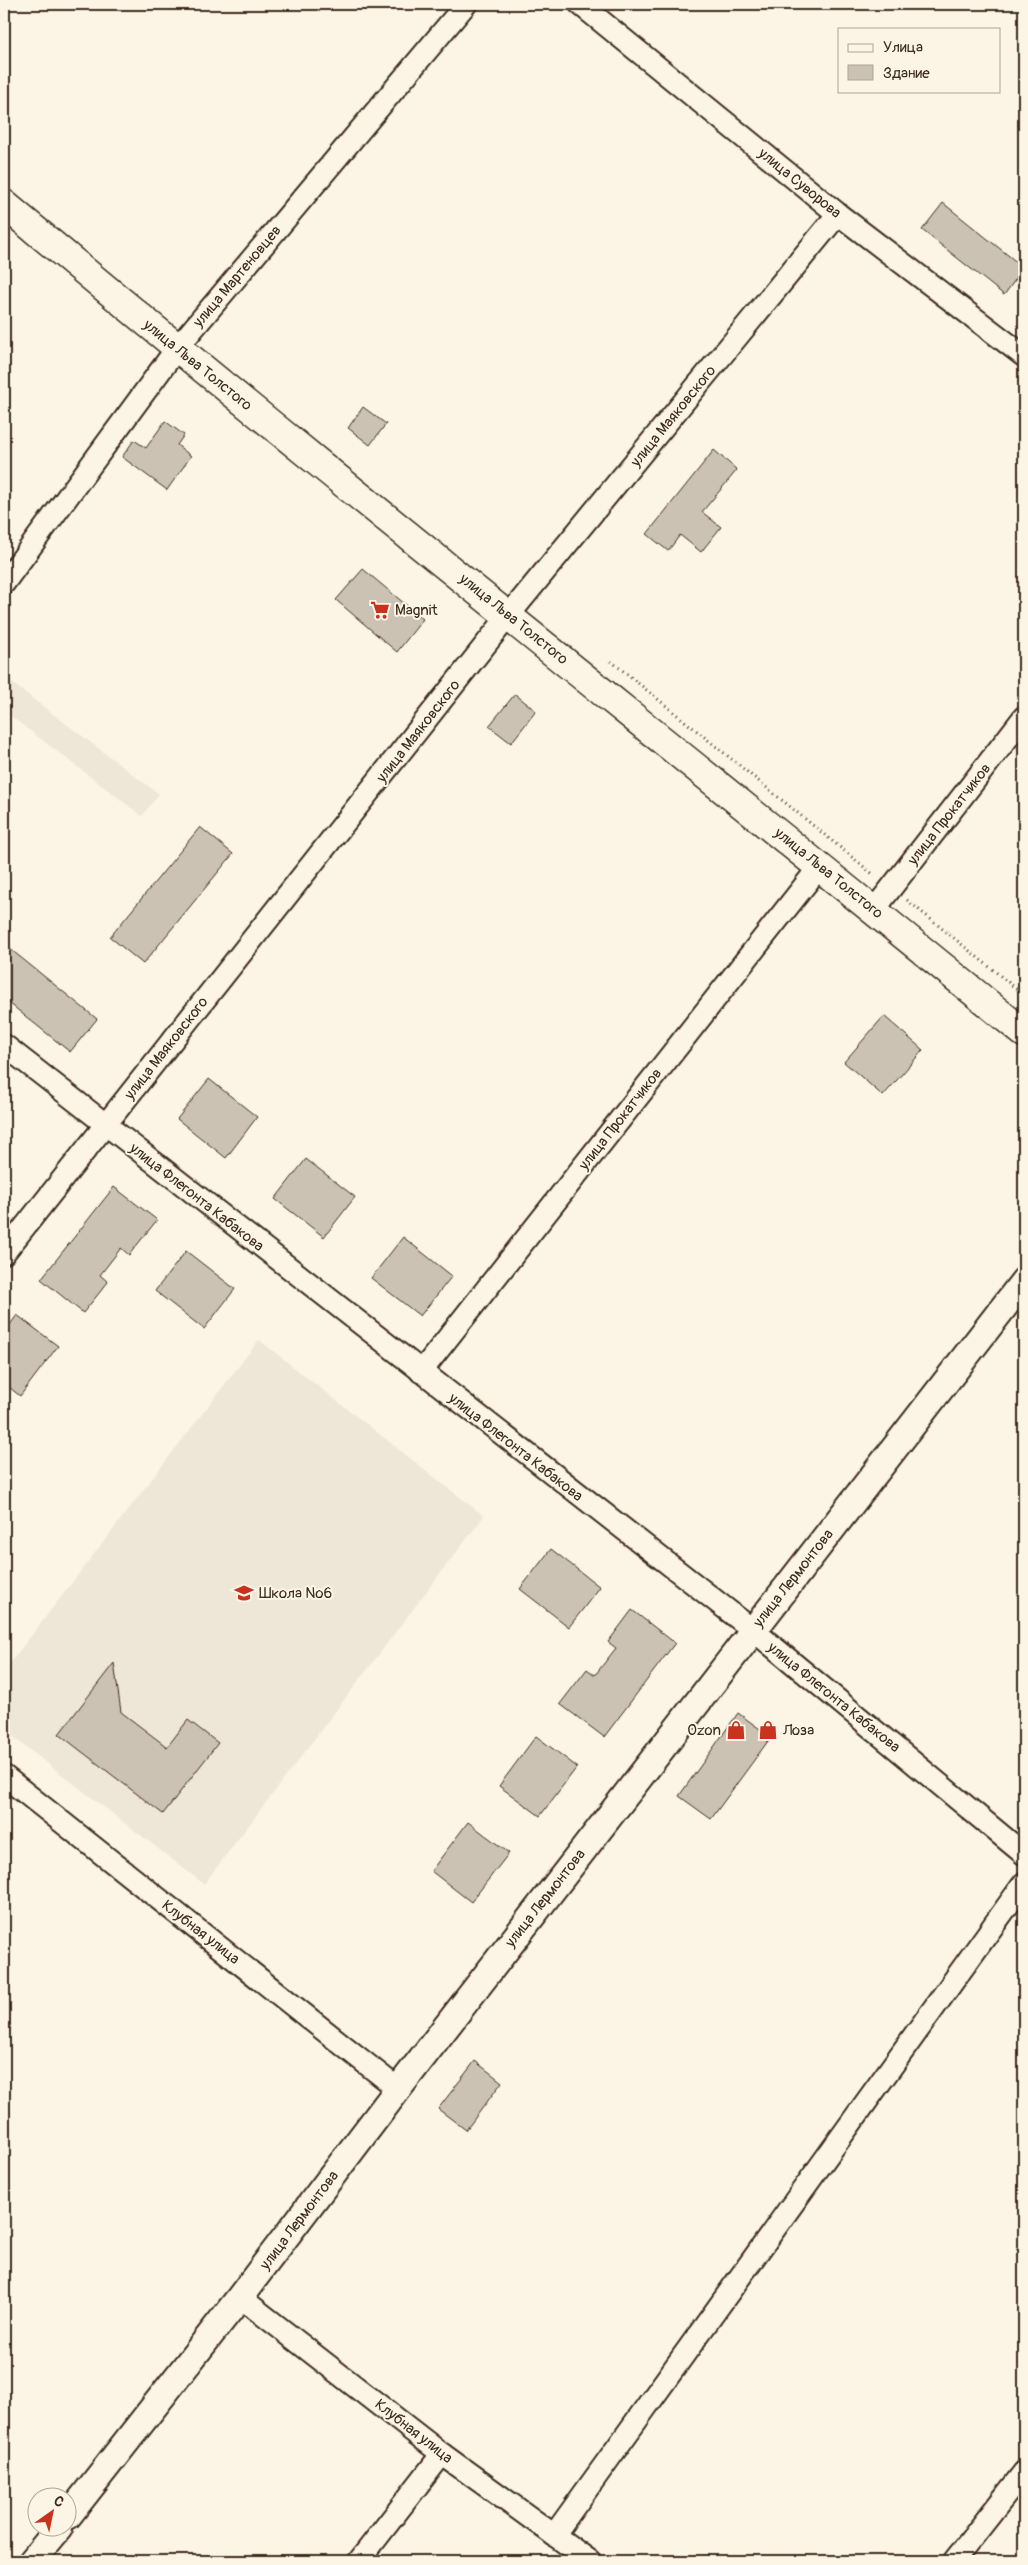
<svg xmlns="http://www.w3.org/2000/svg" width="1028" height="2565" viewBox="0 0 1028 2565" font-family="Pangolin,sans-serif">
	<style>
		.built { fill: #eee6d6 }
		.building { fill: #ccc2b3; stroke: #3b2a1e }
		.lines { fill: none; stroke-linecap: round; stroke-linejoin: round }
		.minor-casing { stroke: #3b2a1e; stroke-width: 25 }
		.tertiary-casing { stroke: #3b2a1e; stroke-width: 30 }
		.primary-casing { stroke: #3b2a1e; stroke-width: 31 }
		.path { stroke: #3b2a1e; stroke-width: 3; stroke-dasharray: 1 4; stroke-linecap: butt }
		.minor { stroke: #fcf5e5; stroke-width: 21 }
		.tertiary { stroke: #fcf5e5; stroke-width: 26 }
		.primary { stroke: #fcf5e5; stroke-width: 28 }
		.labels { text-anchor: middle; stroke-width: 4; stroke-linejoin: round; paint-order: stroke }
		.street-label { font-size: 15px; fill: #3b2a1e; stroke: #fcf5e5 }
		.poi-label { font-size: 15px; fill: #3b2a1e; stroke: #fcf5e5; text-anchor: start }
	</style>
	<rect width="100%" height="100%" fill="#fcf5e5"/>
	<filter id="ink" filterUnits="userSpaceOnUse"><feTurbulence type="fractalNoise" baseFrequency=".02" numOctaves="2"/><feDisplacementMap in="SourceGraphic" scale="10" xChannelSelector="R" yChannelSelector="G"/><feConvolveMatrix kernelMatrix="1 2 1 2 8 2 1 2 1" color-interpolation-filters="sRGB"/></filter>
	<g filter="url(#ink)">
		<g class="built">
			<polygon points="4,677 159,794 142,816 4,711"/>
			<polygon points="259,1340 484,1516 204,1884 4,1730 4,1671"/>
		</g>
		<g class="building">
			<polygon points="943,203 1024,268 1004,295 922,230"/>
			<polygon points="363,407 386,424 370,445 348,428"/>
			<polygon points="165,421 184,435 177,445 191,456 167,490 122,457 134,440 146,448"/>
			<polygon points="714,450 737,470 702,512 721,527 701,552 680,535 668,551 647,534"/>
			<polygon points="363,569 423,619 397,652 336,600"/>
			<polygon points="515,694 536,711 511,743 489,726"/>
			<polygon points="200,827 233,854 143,964 110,937"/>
			<polygon points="4,944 97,1019 70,1052 4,999"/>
			<polygon points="884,1016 923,1050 883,1096 844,1062"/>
			<polygon points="209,1079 257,1117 226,1158 177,1119"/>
			<polygon points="306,1159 355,1197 324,1237 275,1199"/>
			<polygon points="114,1187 157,1220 129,1255 121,1248 100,1275 108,1282 83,1313 41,1279"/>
			<polygon points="403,1237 452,1276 420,1316 371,1278"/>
			<polygon points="186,1251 235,1289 204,1329 155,1291"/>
			<polygon points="17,1315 58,1346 20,1396 4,1383 4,1333"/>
			<polygon points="551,1549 600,1587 569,1627 520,1589"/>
			<polygon points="632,1610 675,1643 604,1737 560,1704 587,1669 595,1675 616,1648 608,1642"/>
			<polygon points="114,1663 121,1712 167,1747 188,1720 218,1743 163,1814 59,1734"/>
			<polygon points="738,1713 771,1737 711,1819 679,1796"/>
			<polygon points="536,1736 577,1767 540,1816 499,1786"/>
			<polygon points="468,1822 509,1853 471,1902 431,1871"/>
			<polygon points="475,2061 502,2082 466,2130 438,2109"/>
		</g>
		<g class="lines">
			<g class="minor-casing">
				<g id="minor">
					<polyline points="580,4 838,214 1024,356"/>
					<polyline points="4,583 177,348 466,4"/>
					<polyline points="874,910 1024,717"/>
					<polyline points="4,1045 753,1630 1024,1854"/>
					<polyline points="4,1253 509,615 838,214"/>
					<polyline points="421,1372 820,866"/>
					<polyline points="4,1776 398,2089"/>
					<polyline points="240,2297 442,2454 590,2561"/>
					<polyline points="554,2535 1024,1883"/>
					<polyline points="359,2561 442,2454"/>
					<polyline points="954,2561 1024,2472"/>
				</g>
			</g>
			<g class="tertiary-casing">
				<g id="tertiary">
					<polyline points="68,2516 240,2297 398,2089 1024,1281"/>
					<polyline points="32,2561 59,2528"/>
				</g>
			</g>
			<g class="primary-casing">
				<path id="primary" d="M4,204c336,281 681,552 1020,829"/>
			</g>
			<g class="path">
				<polyline points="611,661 874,875"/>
				<polyline points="907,900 1024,995"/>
			</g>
			<use href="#minor" class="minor"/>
			<use href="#tertiary" class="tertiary"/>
			<use href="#primary" class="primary"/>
		</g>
	</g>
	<defs>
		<g id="supermarket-bare" transform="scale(1.5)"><path d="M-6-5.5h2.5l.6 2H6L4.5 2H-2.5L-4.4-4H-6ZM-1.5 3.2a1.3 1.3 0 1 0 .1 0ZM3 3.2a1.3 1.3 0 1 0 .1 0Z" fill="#c8321e" stroke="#fcf5e5" stroke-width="2.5" paint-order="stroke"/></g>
		<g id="school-bare" transform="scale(1.5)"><path d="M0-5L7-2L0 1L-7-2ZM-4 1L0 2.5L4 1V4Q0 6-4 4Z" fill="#c8321e" stroke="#fcf5e5" stroke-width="2.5" paint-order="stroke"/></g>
		<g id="shop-bare" transform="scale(1.5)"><path d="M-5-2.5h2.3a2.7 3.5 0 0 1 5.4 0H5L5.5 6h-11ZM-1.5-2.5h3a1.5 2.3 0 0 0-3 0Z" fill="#c8321e" stroke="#fcf5e5" stroke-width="2.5" paint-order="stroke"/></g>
	</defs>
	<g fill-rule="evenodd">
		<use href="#supermarket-bare" x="380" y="610"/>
		<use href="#school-bare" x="244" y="1593"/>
		<use href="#shop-bare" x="736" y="1730"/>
		<use href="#shop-bare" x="768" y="1730"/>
	</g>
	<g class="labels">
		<g class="street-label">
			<text transform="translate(800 183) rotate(39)" y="5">улица Суворова</text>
			<text transform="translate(237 276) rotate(-50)" y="5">улица Мартеновцев</text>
			<text transform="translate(198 365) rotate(39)" y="5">улица Льва Толстого</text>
			<text transform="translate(673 416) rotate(-51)" y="5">улица Маяковского</text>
			<text transform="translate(514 619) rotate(39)" y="5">улица Льва Толстого</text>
			<text transform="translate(418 731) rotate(-52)" y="5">улица Маяковского</text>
			<text transform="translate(949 814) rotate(-52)" y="5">улица Прокатчиков</text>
			<text transform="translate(829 873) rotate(39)" y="5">улица Льва Толстого</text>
			<text transform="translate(166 1048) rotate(-52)" y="5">улица Маяковского</text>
			<text transform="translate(620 1119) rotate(-52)" y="5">улица Прокатчиков</text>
			<text transform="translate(197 1197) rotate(38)" y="5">улица Флегонта Кабакова</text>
			<text transform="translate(516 1447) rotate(38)" y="5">улица Флегонта Кабакова</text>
			<text transform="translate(793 1578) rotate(-52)" y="5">улица Лермонтова</text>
			<text transform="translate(834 1697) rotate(39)" y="5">улица Флегонта Кабакова</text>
			<text transform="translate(545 1898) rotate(-52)" y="5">улица Лермонтова</text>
			<text transform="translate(201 1932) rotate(38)" y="5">Клубная улица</text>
			<text transform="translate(299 2220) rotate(-53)" y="5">улица Лермонтова</text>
			<text transform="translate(414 2431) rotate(38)" y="5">Клубная улица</text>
		</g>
		<g class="poi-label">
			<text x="395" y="615">Magnit</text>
			<text x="259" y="1598">Школа №6</text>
			<text x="721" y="1735" text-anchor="end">Ozon</text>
			<text x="783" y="1735">Лоза</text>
		</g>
	</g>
	<rect width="1028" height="2565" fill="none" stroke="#fcf5e5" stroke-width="20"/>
	<rect x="10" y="10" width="1008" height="2545" fill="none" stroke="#3b2a1e" stroke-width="2" filter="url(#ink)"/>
	<rect x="838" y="28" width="162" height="65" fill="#fcf5e5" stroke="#afa495"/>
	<rect x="848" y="44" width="25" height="8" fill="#fcf5e5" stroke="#afa495"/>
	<text x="883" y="52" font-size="15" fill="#3b2a1e">Улица</text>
	<rect x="848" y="65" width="25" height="15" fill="#ccc2b3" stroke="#afa495"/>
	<text x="883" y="78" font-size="15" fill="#3b2a1e">Здание</text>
	<g transform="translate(52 2512) rotate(33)"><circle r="24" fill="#fcf5e5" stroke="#afa495"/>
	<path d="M0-4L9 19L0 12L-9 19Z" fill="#c8321e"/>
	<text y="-8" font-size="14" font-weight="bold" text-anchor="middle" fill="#3b2a1e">С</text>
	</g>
</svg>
